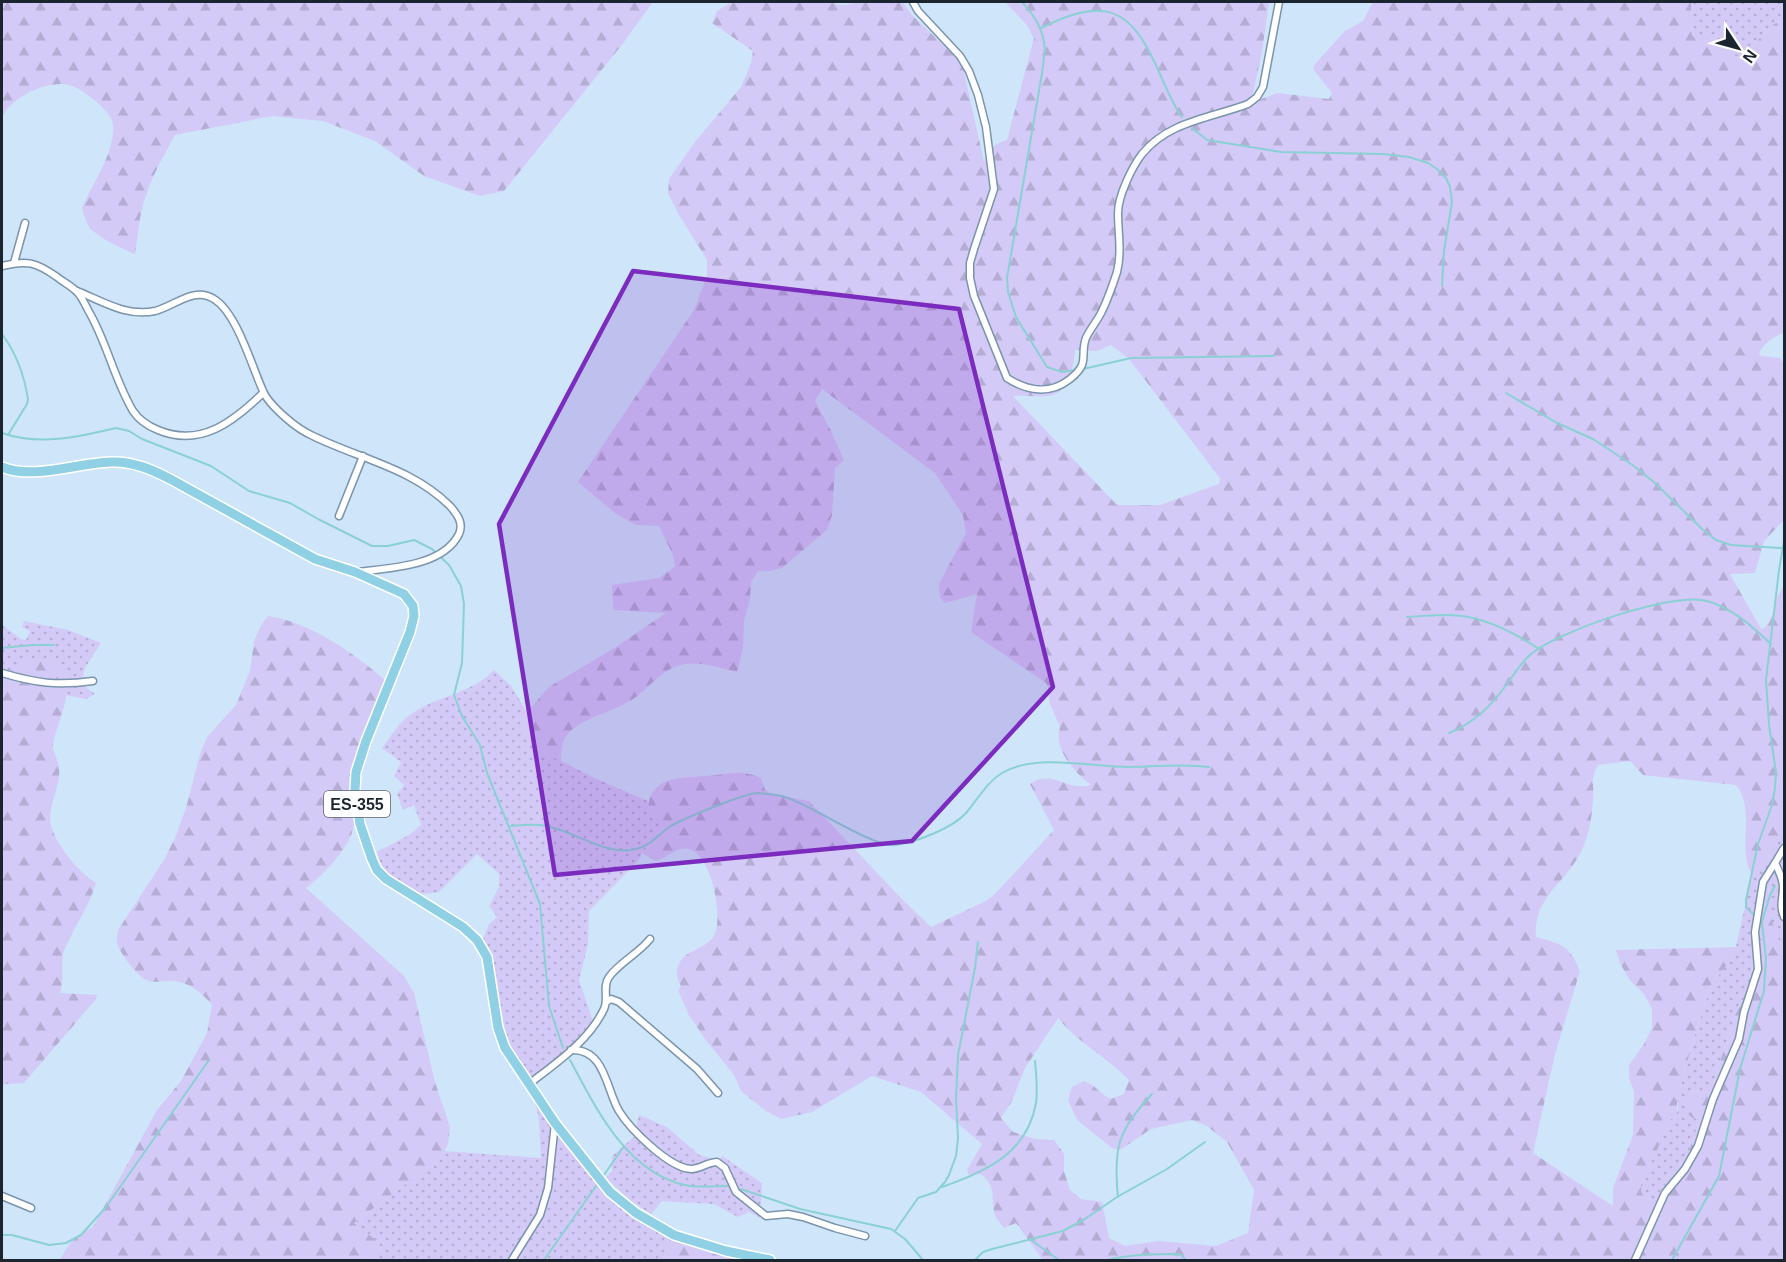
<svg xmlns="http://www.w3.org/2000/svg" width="1786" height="1262" viewBox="0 0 1786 1262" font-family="Arial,sans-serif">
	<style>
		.grass { fill: url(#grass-dots) }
		.forest { fill: url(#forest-firs); fill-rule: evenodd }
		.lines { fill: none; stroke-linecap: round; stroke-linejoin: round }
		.stream { stroke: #8ad1d3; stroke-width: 2 }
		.minor-casing { stroke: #7a94ac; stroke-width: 9 }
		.primary-casing { stroke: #fff; stroke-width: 12 }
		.minor { stroke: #fff; stroke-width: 6 }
		.primary { stroke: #90d0e4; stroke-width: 9 }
		.marked { fill: #7b2cbf; fill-opacity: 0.2; stroke: #7b2cbf; stroke-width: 4.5; stroke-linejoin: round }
		.labels { text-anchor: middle; stroke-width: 5; stroke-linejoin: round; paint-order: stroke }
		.shield { fill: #fff; stroke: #5f666d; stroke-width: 1.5 }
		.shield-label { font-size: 16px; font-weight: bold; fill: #1b252f }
	</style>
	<defs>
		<pattern id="grass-dots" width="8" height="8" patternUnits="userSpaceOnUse" patternTransform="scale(1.5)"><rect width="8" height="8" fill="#d3caf7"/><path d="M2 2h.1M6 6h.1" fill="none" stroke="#b5add4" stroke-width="1.8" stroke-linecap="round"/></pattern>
		<pattern id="forest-firs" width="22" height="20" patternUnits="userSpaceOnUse" patternTransform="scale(1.5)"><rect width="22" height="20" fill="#d3caf7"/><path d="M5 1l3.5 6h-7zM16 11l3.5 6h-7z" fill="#b5add4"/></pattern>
	</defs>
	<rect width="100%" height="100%" fill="#cfe5fa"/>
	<g class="grass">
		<polygon points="1691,2 1784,2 1784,20 1774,24 1741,57 1716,39 1692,37"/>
		<path d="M24,621l44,9 33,13 -16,25 -4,16 14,10 -9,5 -20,-4 3,-13 -12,-20c-27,-8 -33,0 -55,14v-51l19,14 5,1 4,-9 -8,-4z"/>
		<path d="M494,670l17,16 16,26 -7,8 17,28 57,30 54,23v9l20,13 -26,30 -4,8 -49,50 -1,33 -9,36 14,41 -23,27 -38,30c-42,-42 -24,-92 -49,-139l6,-15 8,-7 -8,-11 10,-19v-13l-22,-20 -38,38c-7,1 -17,3 -24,1 -16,-6 -35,-23 -38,-41l32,-17 12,-10 -7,-20 -11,5 -6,-16 7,-9 -10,-9 7,-14 -19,-14c9,-11 16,-25 28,-33 25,-19 62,-21 84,-45z"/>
		<path d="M1784,830v121c-10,-19 -20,-46 -14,-67l-7,4 -13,101 -13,20 -27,84 -22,-2 4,27 8,1 -14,40 -33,42c-8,-3 -13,-6 -12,-16l30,-67 7,-8 -1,-19 4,-5 11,-42 19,-59 23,-29 18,-82c16,-11 23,-27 32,-44z"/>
		<polygon points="534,1096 559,1134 591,1176 671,1234 663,1260 369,1260 381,1248 377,1241 353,1224 432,1164 438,1162 444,1151 541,1158 539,1120"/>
		<polygon points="639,1115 667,1127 699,1155 719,1160 722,1156 762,1183 760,1218 749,1212 738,1217 714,1204 662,1201 651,1214 630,1200 606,1178 612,1171 612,1156 634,1137"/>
	</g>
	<g class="forest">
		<path d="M2,2h651l-32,44 -117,145 -24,5 -56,-20 -49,-35 -52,-20 -51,-5 -97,19c-11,20 -23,41 -30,63 -6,18 -7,37 -10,56 -14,-6 -32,-14 -43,-24 -6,-6 -8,-15 -10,-22 11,-26 32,-53 31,-82 0,-9 -8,-16 -14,-22 -10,-8 -23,-20 -36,-20 -21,-1 -53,14 -61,34z"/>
		<path d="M732,2h98c8,3 16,5 24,0h48l12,15 48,46 22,99c6,-13 9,-18 23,-22l27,-102 -7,-13 -22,-23h264l-7,50 -11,51 26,-10 52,6 3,-6 -19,-24 2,-5 30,-33 18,-10 10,-19h318l1,34 24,3 25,18 33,-33 10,-4v313c-12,4 -18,9 -25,20l2,3 19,2 4,6 -1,157 -19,20 -9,32 -25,1 31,55 4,-1 8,-14 4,-17 7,-11v244c-9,17 -16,33 -32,44 -16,-24 5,-64 -16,-89l-93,-10 -13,-14 -32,4c-9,17 -3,19 -5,35 -1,18 -5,39 -13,54 -16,30 -47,44 -44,83 28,8 32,7 44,34l-25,83 -22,99 80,53v-18l20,-53 1,-44 -5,-13v-13l15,-21 8,-16v-19l-8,-15 -15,-15 -9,-16 -4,-13 120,-3 -2,9 -23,29 -19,59 -11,42 -4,6v26l-6,1 -30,66c-1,10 4,13 12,16l33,-42 14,-40 -8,-1 -7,-9 3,-18 22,2 27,-84 13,-20 5,-28 -2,-14 10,-59 7,-6c-6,22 4,49 14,69v309h-741l-27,-37 -12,5c-3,-4 -7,-8 -9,-13 -5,-18 3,-27 -14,-41l-12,1 -2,-5 15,-26 -61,-52 -49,-16 -60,36 -31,7 -15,-8 -25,-20 -7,-16 -29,-36 -16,-24 -11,-25 3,-4c-4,-8 -6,-14 -2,-22 7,-15 26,-14 35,-28 10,-19 -3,-82 -25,-87 -12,-3 -22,9 -33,12l-14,-8 26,-30 -20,-13c1,-34 32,-32 57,-34 20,-1 37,-7 56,2l4,12 7,4 37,7 91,96 31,30 55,-26 9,-7 59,-64 -24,-46c22,-16 37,8 61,1 -16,-12 -38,-36 -31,-58l-10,-23 -2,-17 -2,-4 -75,-51 6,-38 -32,9 -5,-6 -1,-13 27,-51 -3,-18 -28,-42 -113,-84 -7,12 15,28 14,31 -9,8 -3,47 -5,15 -45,38 -12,3h-12l-7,11 -1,17 -6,22 -1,28 -6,23c-17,-4 -33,-10 -51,-8 -22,2 -36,24 -53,35 -18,12 -54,20 -66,36 -6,8 -6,17 -6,27l-24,-14 -12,-11 -5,-17 29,-33 67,-40 50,-34 -53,-3 -1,-25 47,-7 16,-11 -2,-12 -14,-29 -23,-1 -20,-11 -38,-32 116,-172 13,-34v-16l-29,-47 -10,-20 1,-14 26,-37 46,-55 10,-24 2,-12 -41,-28 5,-12zM1111,345l18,14 91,119 -1,6 -59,21h-43l-104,-109c11,-1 23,1 35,0 23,-3 25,-28 27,-46l22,1zM1058,1018c19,24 49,39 71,62l-5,14 -13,5c-11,-5 -15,-14 -27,-18l-12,6 -4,13 9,20 35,28 8,2 31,-21 41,-9 15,6 20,16 27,48 -6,43 -32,13 -58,-5 -33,5 -16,-8 -7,-36 -21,-3 -11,-9 -6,-19v-17l-10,-14 -19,-1 -22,-7 -12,-14 10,-15 14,-35z"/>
		<path d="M268,616c44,7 84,36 117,64l-33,91 5,50c-5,5 -4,11 -7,17 -9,18 -28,38 -44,50l98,88 10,17 21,89 15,45 -2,17 -10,18 -6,2 -78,59 23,18 4,7 -12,12h-309c10,-18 14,-24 33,-33l64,-117 24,-29 26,-48 5,-28c-10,-12 -23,-23 -39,-24 -9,-1 -18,3 -27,-1 -8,-3 -27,-28 -29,-37 -1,-3 1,-10 1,-13l46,-70 11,-22 11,-30 15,-57 6,-14 29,-32 14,-34 4,-30 7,-16z"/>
		<path d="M44,658c4,1 10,2 13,4 25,15 -1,61 -4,83 -1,7 5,14 6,22 2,17 -8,33 -9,50 -1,21 29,56 46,66 -7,24 -23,45 -32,68 -4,11 1,27 -4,42l37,2 -1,4 -72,84 -19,1 -3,2v-410l26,-17z"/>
		<polygon points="671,1234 748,1260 663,1260"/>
	</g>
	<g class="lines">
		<g class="stream">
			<path d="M1022,2c13,14 21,27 23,47l-3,24 -35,205 1,14 8,25 31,50 15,5 15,-2"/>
			<path d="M1041,28c54,-26 84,-28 112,31 10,20 16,40 29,58"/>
			<polyline points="1192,128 1207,140 1281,152 1383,154 1409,157 1428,163 1437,169 1446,178 1450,187 1452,202 1444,251 1442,286"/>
			<path d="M2,334c15,20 22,40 26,65l-1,5 -19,31"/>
			<polyline points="1083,369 1131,358 1274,356"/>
			<polyline points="1506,393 1557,423 1593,439 1634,466 1656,484 1702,529 1716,540 1731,545 1782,548"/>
			<path d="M2,433c37,13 76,4 114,-5l13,3 13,8 69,27 38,25 41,12 28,16 54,27h16l26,-6 18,9 17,16 12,21 3,18 -2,59 -8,32 8,21 18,29 7,28 53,131 9,102 14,42"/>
			<path d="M1407,617c13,-1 28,-2 41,-2 33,0 64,16 91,34"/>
			<polyline points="2,648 32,645 54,645"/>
			<path d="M1449,733c25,-10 42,-27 58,-49 7,-10 14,-21 23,-29 26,-23 143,-64 177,-54 25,7 45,25 64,43"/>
			<path d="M509,826c15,-1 30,-3 45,2 26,7 54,28 82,21 14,-3 22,-14 33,-22 13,-8 76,-34 89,-34 9,1 19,1 27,4 27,8 88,51 111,48 20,-3 57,-17 70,-32 12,-14 21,-31 36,-40 33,-20 90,-6 126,-6 27,0 54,-4 81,0"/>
			<polyline points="1755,916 1746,907 1746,900 1758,844 1772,805 1775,788 1776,773 1769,724 1766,680 1779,570 1784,541"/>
			<polyline points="1762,922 1770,895 1775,886"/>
			<path d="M570,1060c26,48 56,112 115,125 13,3 28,1 42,1"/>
			<polyline points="604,1175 624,1146"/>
			<path d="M942,1187c44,-16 85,-33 94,-84 2,-14 0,-29 -1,-42"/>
			<polyline points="741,1189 800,1209 891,1229 905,1239 923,1260"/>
			<path d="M1118,1197c-5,-49 0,-67 34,-103"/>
			<polyline points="895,1231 918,1198 936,1192 945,1182 949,1175 956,1156 958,1138 956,1098 958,1055 975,968 978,942"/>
			<polyline points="2,1235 12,1235 49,1245 66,1243 81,1235 106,1207 209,1060"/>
			<polyline points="1031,1240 1059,1260"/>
			<polyline points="544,1260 596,1186"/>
			<polyline points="975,1260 983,1252 992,1249 1063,1231 1085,1219 1117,1197 1167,1169 1205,1142"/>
			<path d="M1107,1260c25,-6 48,-6 73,-6l6,6"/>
			<polyline points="1672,1260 1719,1176 1740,1069 1764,991 1766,958 1762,923 1759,920"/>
		</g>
		<g class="minor-casing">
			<g id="minor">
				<path d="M913,2l5,9 42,45 9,15 9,24 8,32 8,62 -20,60 -4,14v15l4,18 33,82c20,13 43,17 63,1 5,-4 10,-9 12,-14 3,-8 0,-18 4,-27 4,-9 12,-18 16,-27 6,-12 11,-27 15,-39 5,-21 1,-38 1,-59 0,-17 14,-46 24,-59 27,-33 69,-36 106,-50l9,-7 6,-10 16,-85"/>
				<polyline points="14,263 25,223"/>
				<path d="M2,266c25,-6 34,-4 55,11 6,5 13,8 19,14 5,4 9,13 12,19 19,32 26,69 45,101 6,9 15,15 25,19 43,18 76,-9 105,-37"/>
				<path d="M77,291c25,10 49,26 78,20 20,-5 39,-25 59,-12 23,14 38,68 49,92 4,10 15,20 23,27 8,7 18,14 27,18 47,23 99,32 137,70 7,8 14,17 9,28 -16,33 -71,34 -102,38"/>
				<polyline points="339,516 363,456"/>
				<path d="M2,673c34,10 55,13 91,8"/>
				<path d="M1784,848l-9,15c4,8 8,16 8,24 0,13 -4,17 1,30"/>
				<polyline points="606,1002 611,999 619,1002 697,1069 718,1093"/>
				<path d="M571,1050c34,-2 35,39 48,61 11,18 50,57 72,58 9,0 17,-7 26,-7l8,6 11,24 30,24 22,-2 15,3 32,11 30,8"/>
				<path d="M529,1084c27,-21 60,-43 75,-75 5,-10 -2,-22 5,-32 11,-15 29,-23 41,-38"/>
				<polyline points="2,1196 31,1208"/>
				<polyline points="512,1260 540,1215 548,1188 555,1123"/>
				<polyline points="1635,1260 1665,1193 1685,1169 1698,1146 1713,1099 1739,1039 1744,1012 1758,969 1755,932 1763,882 1775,863"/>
			</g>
		</g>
		<g class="primary-casing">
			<path id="primary" d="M2,467c31,13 75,-4 109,-5 22,-1 42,8 61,18l143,79 40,13 49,22 9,12 1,10 -4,16 -44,109 -10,31 -1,18 5,34 12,35 5,11 9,9 77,48 14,13 10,17 11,71 7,20 50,75 55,69 26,21 38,22 52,16 44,9"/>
		</g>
		<use href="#minor" class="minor"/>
		<use href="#primary" class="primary"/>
	</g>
	<path class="marked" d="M633,271l326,38 94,378 -141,154 -357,34 -56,-351z"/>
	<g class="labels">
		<rect class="shield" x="324" y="791" width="66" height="26" rx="4.5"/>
		<g class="shield-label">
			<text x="357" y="810">ES-355</text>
		</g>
	</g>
	<rect width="1786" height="1262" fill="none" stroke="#1b252f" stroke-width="6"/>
	<g transform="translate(1738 48) rotate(126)" stroke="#ffffff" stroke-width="4.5" paint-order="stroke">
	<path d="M0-4.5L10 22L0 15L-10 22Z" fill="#1b252f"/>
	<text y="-9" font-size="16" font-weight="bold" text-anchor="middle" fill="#1b252f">N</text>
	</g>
</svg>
